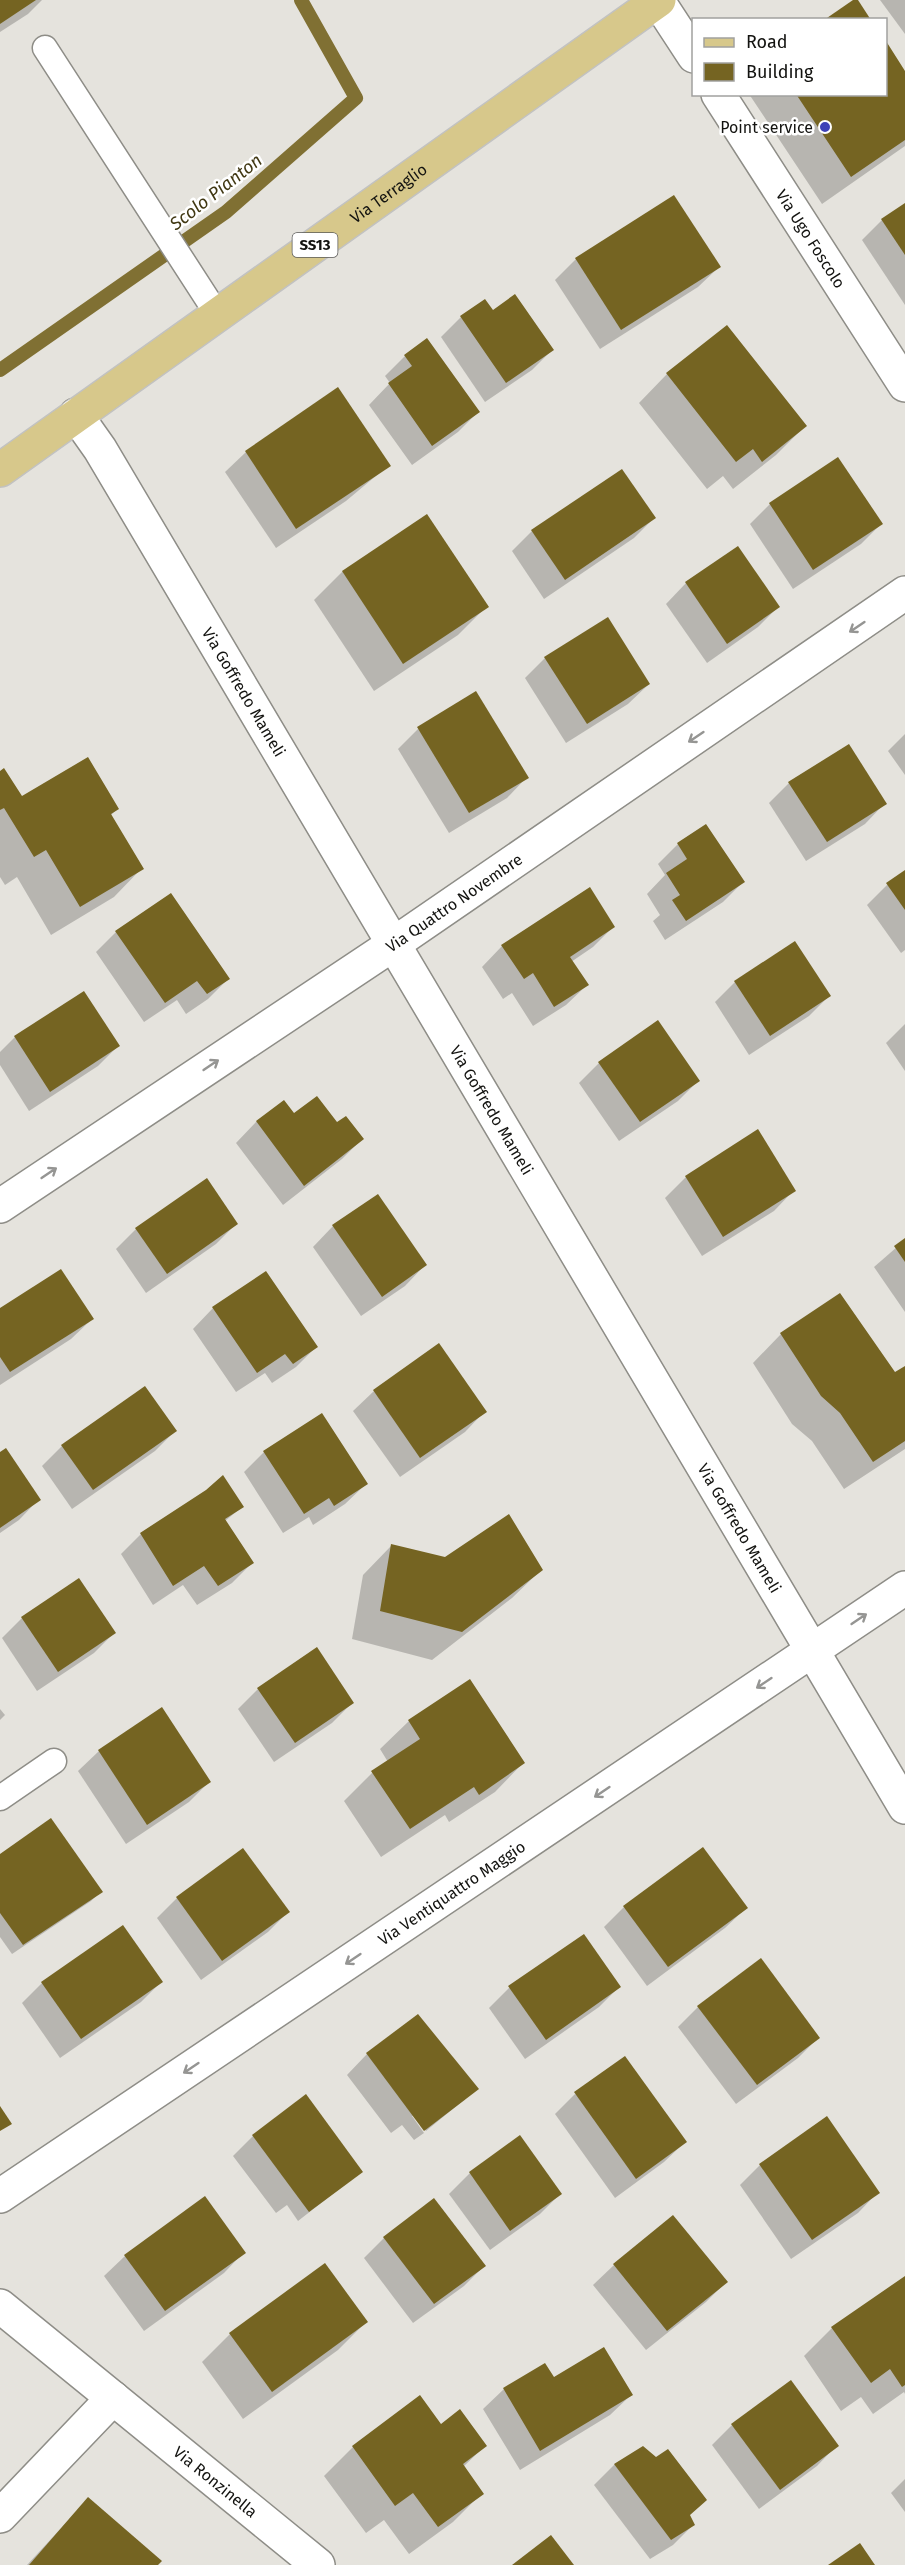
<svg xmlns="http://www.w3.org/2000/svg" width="905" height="2565" viewBox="0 0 905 2565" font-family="'Fira Sans',sans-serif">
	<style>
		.shadow { fill: #0003 }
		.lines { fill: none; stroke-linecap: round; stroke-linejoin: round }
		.stream { stroke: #807033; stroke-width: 14 }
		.building { fill: #756422 }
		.lane-casing { stroke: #8e8d87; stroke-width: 27 }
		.street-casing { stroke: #8e8d87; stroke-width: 36 }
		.secondary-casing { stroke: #8e8d87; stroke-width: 36 }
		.primary-casing { stroke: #c2c2c1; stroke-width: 36 }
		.lane { stroke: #fff; stroke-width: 24 }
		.street { stroke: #fff; stroke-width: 33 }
		.secondary { stroke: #fff; stroke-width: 33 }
		.primary { stroke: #d7c88b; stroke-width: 33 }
		.oneway { stroke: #959593 }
		.poi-dot { fill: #3e42b7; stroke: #fff; stroke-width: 2 }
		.labels { text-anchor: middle; stroke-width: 5; stroke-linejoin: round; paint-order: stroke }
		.shield { fill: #fff; stroke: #5a5a58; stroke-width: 1.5 }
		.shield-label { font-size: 15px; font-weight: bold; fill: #131310 }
		.poi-label { font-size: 16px; fill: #131310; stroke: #fff; text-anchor: end }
		.street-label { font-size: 16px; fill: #131310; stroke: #fff }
		.water-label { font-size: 18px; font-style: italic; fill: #413813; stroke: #fff }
	</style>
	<rect width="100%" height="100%" fill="#e5e3dd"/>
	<g class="shadow">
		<polygon points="0,0 42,0 28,14 0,32"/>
		<polygon points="880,0 905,0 905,34"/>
		<polygon points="886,44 905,74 905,146 822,204 749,94 886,94"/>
		<polygon points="674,197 719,267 698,287 600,349 555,280 576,259"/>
		<polygon points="905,205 905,305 862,240 882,220"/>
		<polygon points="492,312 552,350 532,370 485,402 441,337 461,317"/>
		<polygon points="727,328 805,426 776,455 733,489 723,476 707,489 639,403 667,374"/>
		<polygon points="405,356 478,412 458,432 412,465 369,405 390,383 385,376"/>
		<polygon points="317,404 389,465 346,501 276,548 225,472 246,452"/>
		<polygon points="770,504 881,524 861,544 793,589 750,524"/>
		<polygon points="426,516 487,606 458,635 374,691 314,600 342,572"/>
		<polygon points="654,518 634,538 544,599 512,551 532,531"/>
		<polygon points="686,583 778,607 758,627 707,663 666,604"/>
		<polygon points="545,658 649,684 628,704 566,743 525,678"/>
		<polygon points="418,729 527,777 507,798 449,833 398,749"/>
		<polygon points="905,734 905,775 888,751"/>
		<polygon points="0,773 20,796 117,809 110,816 142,868 114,897 51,935 17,877 5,885 0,877"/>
		<polygon points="789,783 885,803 865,824 806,861 769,803"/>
		<polygon points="678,844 743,882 723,902 665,940 653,921 660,915 647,894 665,875 658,864"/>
		<polygon points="905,872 905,950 901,953 867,905 887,885"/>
		<polygon points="613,927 593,947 571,962 587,985 566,1005 533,1026 512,993 503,999 482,967 502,946"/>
		<polygon points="116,932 228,979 208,999 186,1014 177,1000 144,1022 96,952"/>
		<polygon points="735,982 829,996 809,1016 749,1055 715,1002"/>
		<polygon points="658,1022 698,1081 678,1101 619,1141 579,1083 599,1063"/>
		<polygon points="905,1024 905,1071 886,1043"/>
		<polygon points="15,1037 118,1046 98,1066 29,1111 0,1065 0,1052"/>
		<polygon points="284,1102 293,1115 362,1139 342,1159 283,1205 236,1143 256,1122"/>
		<polygon points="757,1132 794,1190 774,1211 702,1256 665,1198 686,1177"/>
		<polygon points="236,1224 216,1244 146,1293 116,1249 136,1229"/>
		<polygon points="333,1226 425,1265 405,1286 361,1316 313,1247"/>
		<polygon points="905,1240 905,1312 874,1267"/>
		<polygon points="213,1308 316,1347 296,1367 272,1383 265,1373 236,1392 193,1329"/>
		<polygon points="0,1310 92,1319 71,1339 0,1385"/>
		<polygon points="781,1334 894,1374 905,1368 905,1449 844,1489 812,1441 792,1424 753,1363"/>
		<polygon points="439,1346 485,1411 465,1432 400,1477 353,1411 374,1391"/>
		<polygon points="175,1431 155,1451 72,1509 42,1466 62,1446"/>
		<polygon points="264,1452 366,1484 345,1504 313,1525 309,1517 283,1533 244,1472"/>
		<polygon points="0,1454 39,1499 19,1520 0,1533"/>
		<polygon points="242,1507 225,1521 252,1563 232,1583 197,1605 183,1585 153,1605 121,1554 141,1534"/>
		<polygon points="391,1546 445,1559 541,1570 512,1598 432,1660 352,1639 363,1575"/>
		<polygon points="22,1618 114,1633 94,1653 37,1691 2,1638"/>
		<polygon points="258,1689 352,1703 332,1723 274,1762 238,1709"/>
		<polygon points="0,1709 5,1715 0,1720"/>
		<polygon points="161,1709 209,1782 189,1802 126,1844 78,1771 99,1751"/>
		<polygon points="409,1721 523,1763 495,1792 449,1822 445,1815 381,1857 344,1801 372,1773 388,1762 380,1749"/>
		<polygon points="702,1849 746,1908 725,1928 647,1986 604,1927 624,1907"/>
		<polygon points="0,1856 101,1891 91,1901 12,1954 0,1937"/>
		<polygon points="177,1898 288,1912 268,1932 201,1980 157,1918"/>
		<polygon points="161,1982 141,2002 60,2058 22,2003 42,1983"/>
		<polygon points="619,1987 599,2007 525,2059 489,2008 509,1988"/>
		<polygon points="698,2007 818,2038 798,2058 736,2104 678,2027"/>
		<polygon points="417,2016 477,2089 426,2131 415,2116 412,2116 424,2133 414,2140 402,2125 391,2133 347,2075 367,2054"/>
		<polygon points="575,2094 685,2142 664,2162 615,2198 555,2114"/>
		<polygon points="253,2136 361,2172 298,2221 287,2205 276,2213 233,2156"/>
		<polygon points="520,2137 560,2194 540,2214 490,2250 449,2194 470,2173"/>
		<polygon points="760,2165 878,2192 858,2213 791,2259 740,2185"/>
		<polygon points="673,2217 726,2282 706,2302 646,2350 593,2285 614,2265"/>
		<polygon points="384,2238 484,2266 464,2286 413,2323 364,2258"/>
		<polygon points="244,2252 224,2273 144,2331 104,2276 125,2256"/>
		<polygon points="905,2277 905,2394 904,2392 873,2414 861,2397 841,2411 804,2356 832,2328"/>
		<polygon points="366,2322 338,2350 243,2419 202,2362 230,2334"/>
		<polygon points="545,2365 554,2379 631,2395 610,2415 520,2470 483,2409 504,2389"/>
		<polygon points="420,2397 441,2426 485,2446 463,2467 482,2493 453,2522 409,2554 384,2520 366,2533 324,2476 353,2447"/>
		<polygon points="732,2425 837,2445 817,2466 759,2509 712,2445"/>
		<polygon points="643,2447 655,2459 693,2525 673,2545 650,2559 594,2485 614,2465"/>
		<polygon points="905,2479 905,2512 891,2493"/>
		<polygon points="88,2499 156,2565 27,2565"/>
	</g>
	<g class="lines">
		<polyline class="stream" points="0,370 226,212 356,98 301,0"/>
	</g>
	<g class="building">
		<polygon points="0,0 36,0 0,24"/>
		<polygon points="853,0 858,0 871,20 824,20"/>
		<polygon points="886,41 905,71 905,140 851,177 796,94 886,94"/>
		<polygon points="674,195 721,267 621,330 575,258"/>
		<polygon points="905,203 905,255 881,219"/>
		<polygon points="515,294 554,350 506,383 460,316 485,299 493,310"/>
		<polygon points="727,325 807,426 762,462 753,449 736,462 666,373"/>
		<polygon points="427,338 480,412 432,446 388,383 412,366 404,355"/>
		<polygon points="338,387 391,466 296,529 245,451"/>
		<polygon points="838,457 883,524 813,570 769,503"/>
		<polygon points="622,469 656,518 565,580 531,530"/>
		<polygon points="427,514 489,607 403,664 342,571"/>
		<polygon points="738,546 780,607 727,644 685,582"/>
		<polygon points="608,617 650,684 587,724 544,657"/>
		<polygon points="476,691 529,778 469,813 417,727"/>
		<polygon points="849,744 887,804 827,842 788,782"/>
		<polygon points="88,757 119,809 111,814 144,869 80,907 46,850 34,857 4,808 0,810 0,771 4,768 22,796"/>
		<polygon points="706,824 745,882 686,921 672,900 680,895 666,873 687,859 677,843"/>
		<polygon points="905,870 905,910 886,883"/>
		<polygon points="590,887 615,927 570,957 589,985 554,1007 533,973 524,979 501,945"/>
		<polygon points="171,893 230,979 207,994 197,981 165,1003 115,931"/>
		<polygon points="795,941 831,996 770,1036 734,981"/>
		<polygon points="84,991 120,1046 50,1092 14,1036"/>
		<polygon points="658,1020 700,1081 640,1122 598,1062"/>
		<polygon points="317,1096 337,1122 346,1116 364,1139 304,1186 256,1121 284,1100 294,1113"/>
		<polygon points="758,1129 796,1191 723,1237 685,1176"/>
		<polygon points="207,1178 238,1224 167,1274 135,1228"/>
		<polygon points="378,1194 427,1265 382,1297 332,1225"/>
		<polygon points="905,1238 905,1262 894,1246"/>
		<polygon points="61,1269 94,1319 10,1372 0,1357 0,1308"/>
		<polygon points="266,1271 318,1347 293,1364 285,1354 257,1373 212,1307"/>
		<polygon points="840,1293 895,1372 905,1366 905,1441 873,1462 840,1413 821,1396 780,1333"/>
		<polygon points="439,1343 487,1412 420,1458 373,1390"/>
		<polygon points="145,1386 177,1431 93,1490 61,1445"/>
		<polygon points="322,1413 368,1484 334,1506 329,1498 304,1514 263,1451"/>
		<polygon points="6,1448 41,1500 0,1528 0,1452"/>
		<polygon points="223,1475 244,1507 225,1519 254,1563 218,1586 204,1566 173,1586 140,1533 206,1490"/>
		<polygon points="509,1514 543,1570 462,1632 380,1611 391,1544 445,1557"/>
		<polygon points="79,1578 116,1633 58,1672 21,1617"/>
		<polygon points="317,1647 354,1703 295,1743 257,1688"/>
		<polygon points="470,1679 525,1763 479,1795 474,1787 410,1829 371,1771 420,1739 408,1720"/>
		<polygon points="162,1707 211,1782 147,1825 98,1750"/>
		<polygon points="51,1818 103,1892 23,1945 0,1913 0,1854"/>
		<polygon points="703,1847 748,1908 668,1967 623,1906"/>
		<polygon points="243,1848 290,1912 222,1961 176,1897"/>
		<polygon points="123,1925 163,1982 81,2039 41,1982"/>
		<polygon points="584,1934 621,1987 546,2040 508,1986"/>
		<polygon points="761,1958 820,2038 757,2085 697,2006"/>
		<polygon points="418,2014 479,2089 424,2131 366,2053"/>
		<polygon points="625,2056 687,2142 636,2179 574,2092"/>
		<polygon points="306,2094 363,2172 309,2212 252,2135"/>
		<polygon points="0,2106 12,2124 0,2131"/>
		<polygon points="827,2116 880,2193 812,2240 759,2164"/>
		<polygon points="520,2135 562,2194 510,2231 469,2172"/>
		<polygon points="205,2196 246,2253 165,2311 124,2255"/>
		<polygon points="434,2198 486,2266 434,2304 383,2237"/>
		<polygon points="673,2215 728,2282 667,2331 613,2264"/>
		<polygon points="325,2263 368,2322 272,2392 229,2333"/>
		<polygon points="905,2276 905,2385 902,2387 890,2369 871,2383 831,2327"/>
		<polygon points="604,2347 633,2395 540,2451 503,2388 545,2363 554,2377"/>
		<polygon points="791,2380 839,2446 780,2490 731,2424"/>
		<polygon points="420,2395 441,2424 460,2409 487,2446 463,2464 484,2494 438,2527 413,2493 395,2506 352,2446"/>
		<polygon points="643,2446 656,2457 668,2449 707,2500 690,2515 695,2525 671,2540 614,2464"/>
		<polygon points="88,2497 162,2561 158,2565 29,2565"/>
		<polygon points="551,2535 574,2565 512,2565"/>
		<polygon points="860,2543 875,2565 828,2565"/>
	</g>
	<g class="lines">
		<g class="lane-casing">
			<g id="lane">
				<polyline points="45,48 217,314"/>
				<polyline points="0,1798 54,1761"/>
			</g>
		</g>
		<g class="street-casing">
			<g id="street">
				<polyline points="658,1 694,56"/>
				<path id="s1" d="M718,94l187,291"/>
				<path id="s2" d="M76,415l24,34 805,1358"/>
				<path id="s3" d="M0,1206l395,-263 510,-350"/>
				<path id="s4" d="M0,2196l905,-608"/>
				<polyline points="0,2516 113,2398"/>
			</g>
		</g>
		<g class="secondary-casing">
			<g id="secondary">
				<path id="s5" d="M0,2306l318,259"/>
			</g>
		</g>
		<g class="primary-casing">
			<g id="primary">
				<path id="s6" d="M0,470l659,-470"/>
			</g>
		</g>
		<use href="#lane" class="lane"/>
		<use href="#street" class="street"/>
		<use href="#secondary" class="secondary"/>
		<use href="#primary" class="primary"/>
	</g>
	<defs><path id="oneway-shaft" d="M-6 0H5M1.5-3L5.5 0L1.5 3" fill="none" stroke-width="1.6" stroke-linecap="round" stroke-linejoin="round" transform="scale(1.5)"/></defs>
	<g class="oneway">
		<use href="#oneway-shaft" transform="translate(857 627) rotate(146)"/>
		<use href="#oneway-shaft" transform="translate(696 737) rotate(146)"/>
		<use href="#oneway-shaft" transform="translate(211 1065) rotate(-34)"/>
		<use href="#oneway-shaft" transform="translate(49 1173) rotate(-34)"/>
		<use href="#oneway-shaft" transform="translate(859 1619) rotate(-34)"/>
		<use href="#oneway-shaft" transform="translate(764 1683) rotate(146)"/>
		<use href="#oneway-shaft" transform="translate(602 1792) rotate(146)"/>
		<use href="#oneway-shaft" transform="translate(353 1959) rotate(146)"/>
		<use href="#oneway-shaft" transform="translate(191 2068) rotate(146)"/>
	</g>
	<circle class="poi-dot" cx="825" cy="127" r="6"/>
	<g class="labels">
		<rect class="shield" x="292.5" y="233" width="45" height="24" rx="4.5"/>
		<g class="shield-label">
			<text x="315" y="250">SS13</text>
		</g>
		<g class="poi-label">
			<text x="813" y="133">Point service</text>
		</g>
		<g class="street-label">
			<text dy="6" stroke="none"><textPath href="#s6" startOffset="477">Via Terraglio</textPath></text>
			<text dy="6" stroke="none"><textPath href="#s1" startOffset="172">Via Ugo Foscolo</textPath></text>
			<text dy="6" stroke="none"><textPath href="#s2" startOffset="324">Via Goffredo Mameli</textPath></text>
			<text dy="6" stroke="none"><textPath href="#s3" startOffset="546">Via Quattro Novembre</textPath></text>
			<text dy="6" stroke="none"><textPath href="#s2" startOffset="810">Via Goffredo Mameli</textPath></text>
			<text dy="6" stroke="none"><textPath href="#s2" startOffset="1296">Via Goffredo Mameli</textPath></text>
			<text dy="6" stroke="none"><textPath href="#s4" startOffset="544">Via Ventiquattro Maggio</textPath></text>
			<text dy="6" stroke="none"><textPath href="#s5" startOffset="278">Via Ronzinella</textPath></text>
		</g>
		<g class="water-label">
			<text transform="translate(216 192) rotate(-38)" y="6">Scolo Pianton</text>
		</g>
	</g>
	<rect x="692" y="18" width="195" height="78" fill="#ffffff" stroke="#a1a19f" stroke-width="1.5"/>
	<rect x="704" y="38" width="30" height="9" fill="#d7c88b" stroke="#a1a19f" stroke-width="1.5"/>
	<text x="746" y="48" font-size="18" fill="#131310">Road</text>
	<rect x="704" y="63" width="30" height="18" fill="#756422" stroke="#a1a19f" stroke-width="1.5"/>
	<text x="746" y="78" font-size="18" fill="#131310">Building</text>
</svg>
